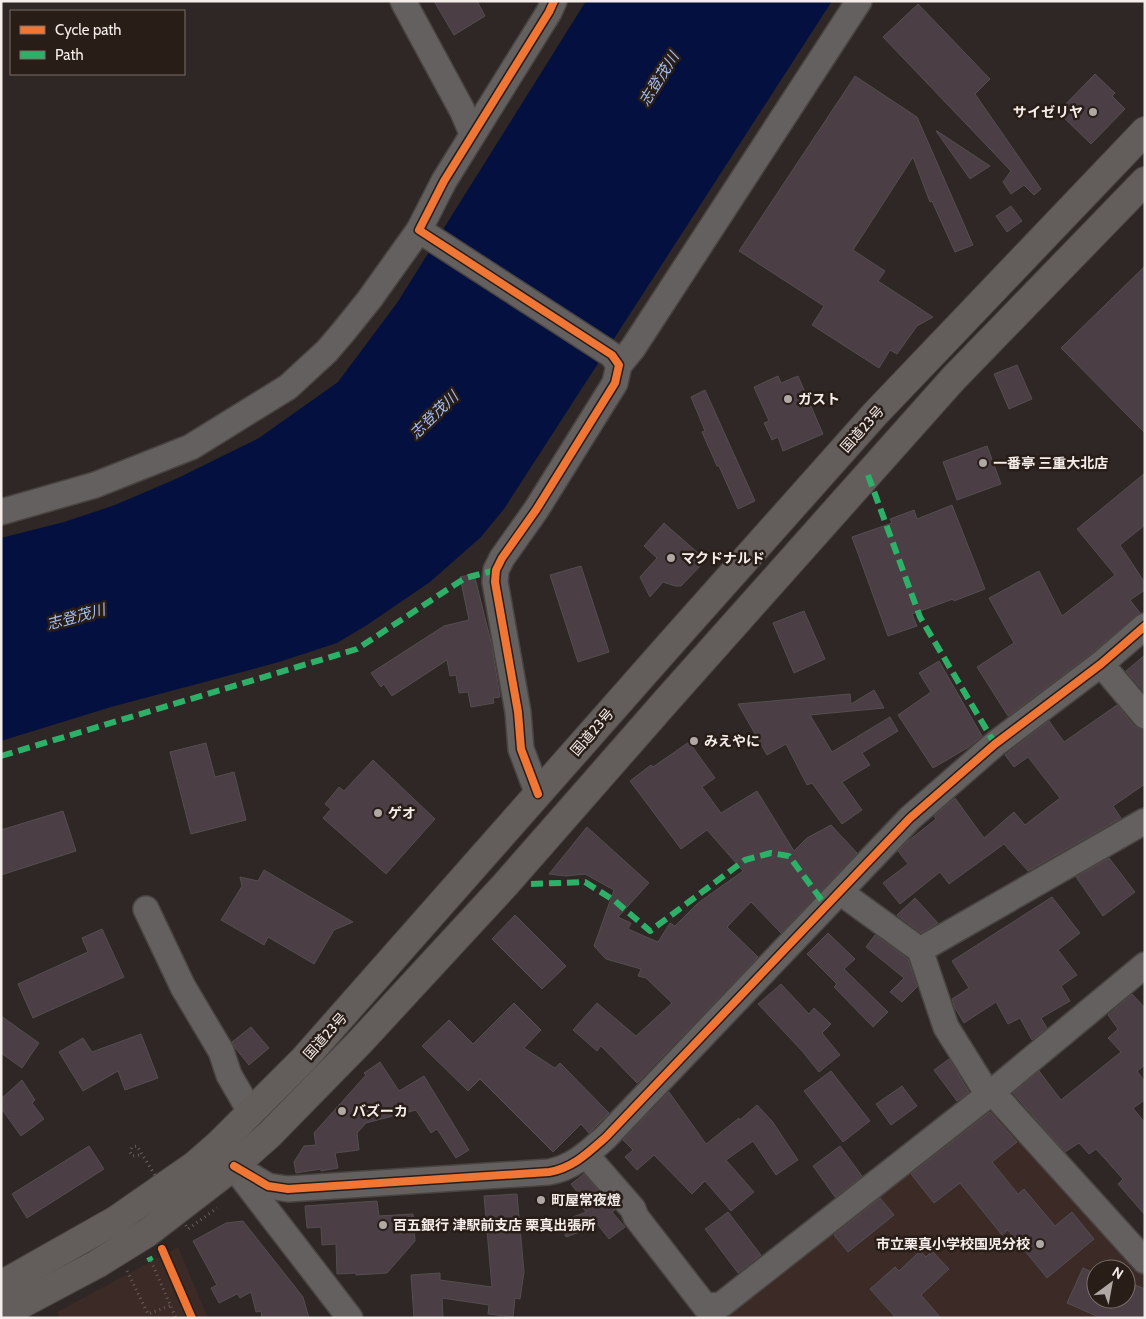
<svg xmlns="http://www.w3.org/2000/svg" width="1146" height="1319" viewBox="0 0 1146 1319" font-family="Cabin,'Noto Sans JP',sans-serif">
	<style>
		.education { fill: #3c2a26; fill-rule: evenodd }
		.water { fill: #041140 }
		.building { fill: #4c3e45; stroke: #534e4f }
		.lines { fill: none; stroke-linecap: round; stroke-linejoin: round }
		.minor-casing { stroke: #494441; stroke-width: 28 }
		.highway-casing { stroke: #494441; stroke-width: 30 }
		.path { stroke: #635e5e; stroke-width: 3; stroke-dasharray: 1 4; stroke-linecap: butt }
		.minor { stroke: #646060; stroke-width: 25 }
		.highway { stroke: #635e5c; stroke-width: 28 }
		.path-bridge { stroke: #635e5e; stroke-width: 3; stroke-dasharray: 1 4; stroke-linecap: butt }
		.quiet { stroke: #2db169; stroke-width: 6; stroke-dasharray: 12 6; stroke-linecap: butt }
		.cycleway-casing { stroke: #281d17; stroke-width: 11 }
		.cycleway { stroke: #f07635; stroke-width: 8 }
		.poi-dot { fill: #afa8a5; stroke: #281d17; stroke-width: 2 }
		.labels { text-anchor: middle; stroke-width: 5; stroke-linejoin: round; paint-order: stroke }
		.poi-label { font-size: 14px; font-weight: bold; fill: #f5edea; stroke: #281d17; text-anchor: start }
		.street-label { font-size: 14px; fill: #f5edea; stroke: #281d17 }
		.water-label { font-size: 15px; font-style: italic; fill: #a4bff2; stroke: #281d17 }
	</style>
	<rect width="100%" height="100%" fill="#2e2725"/>
	<g class="education">
		<path d="M989,1101l156,167v50h-436zM1096,1269h30v30h-30z"/>
		<polygon points="178,1247 208,1318 60,1318 57,1312"/>
	</g>
	<polygon class="water" points="586,1 832,1 504,509 481,537 430,582 367,625 337,643 279,662 111,707 1,741 1,538 64,522 115,505 178,478 259,438 338,382 397,303"/>
	<g class="building">
		<polygon points="434,1 477,1 485,16 454,35"/>
		<polygon points="918,4 990,79 975,94 1041,189 1034,195 1024,185 1011,194 1003,182 1011,171 883,37"/>
		<polygon points="1095,74 1115,93 1112,96 1125,109 1091,144 1058,112"/>
		<polygon points="855,76 917,117 973,245 955,252 932,201 930,202 913,157 853,250 885,271 878,281 933,317 917,326 897,354 890,350 879,368 812,325 824,306 739,251"/>
		<polygon points="936,131 937,131 990,166 970,179"/>
		<polygon points="1011,206 1022,221 1007,232 996,216"/>
		<polygon points="1145,266 1145,433 1061,348"/>
		<polygon points="1017,365 1032,399 1009,409 994,374"/>
		<polygon points="778,376 781,383 798,376 823,434 783,451 778,437 772,440 764,423 769,421 754,387"/>
		<polygon points="705,390 755,501 738,509 719,466 717,466 702,432 705,431 691,397"/>
		<polygon points="987,446 1001,484 957,500 943,462"/>
		<polygon points="1145,473 1145,525 1120,545 1145,583 1145,590 1130,600 1140,613 1092,653 1008,716 977,667 1014,643 989,598 1039,571 1062,616 1115,575 1077,529"/>
		<polygon points="952,505 985,589 954,601 953,599 912,614 917,626 888,636 852,537 892,523 890,519 914,510 917,519"/>
		<polygon points="664,523 706,560 681,586 675,586 663,582 650,597 640,577 657,558 644,546"/>
		<polygon points="581,566 609,652 578,662 550,575"/>
		<polygon points="474,574 492,646 500,697 493,698 494,703 471,707 468,692 459,693 456,675 450,676 447,660 392,696 384,684 381,687 371,673 444,626 469,620 460,577"/>
		<polygon points="804,611 825,659 794,673 773,623"/>
		<polygon points="1145,655 1145,693 1126,671"/>
		<polygon points="939,661 982,736 969,747 933,768 898,715 931,692 919,673"/>
		<polygon points="874,690 884,708 810,715 832,752 890,717 898,731 862,753 870,765 842,782 862,810 842,824 812,783 807,785 786,744 767,755 738,704 850,694 851,704"/>
		<polygon points="1117,705 1134,726 1140,729 1145,730 1145,784 1113,806 1121,818 1028,871 1004,844 949,884 940,872 900,904 883,883 908,864 898,851 908,841 936,819 934,816 955,798 984,838 1014,812 1025,825 1060,798 1028,757 1014,767 1005,755 1049,721 1064,742"/>
		<polygon points="689,742 715,778 702,787 721,813 757,791 794,851 807,838 831,825 857,853 781,933 751,902 727,927 758,957 637,1083 601,1046 597,1051 573,1030 597,1003 636,1036 672,1003 646,978 638,976 641,969 606,959 594,946 614,890 585,874 566,876 549,874 587,827 649,883 618,917 631,923 628,929 658,942 670,923 675,926 698,903 743,871 707,830 681,849 630,781 651,765 653,767"/>
		<polygon points="206,743 215,777 234,772 246,820 191,834 170,752"/>
		<polygon points="373,760 435,819 386,874 323,818 331,809 325,804 339,787 344,791"/>
		<polygon points="63,811 76,851 1,875 1,830"/>
		<polygon points="1109,858 1135,892 1103,916 1076,877"/>
		<polygon points="264,870 353,922 334,930 314,964 268,937 264,945 221,920 242,886 240,877 258,881"/>
		<polygon points="1052,897 1080,933 1058,950 1077,975 1061,986 1070,1001 1041,1018 1047,1028 1032,1040 1020,1018 1008,1024 996,1002 964,1023 955,1008 952,999 969,988 952,961"/>
		<polygon points="915,898 938,923 921,933 897,915"/>
		<polygon points="515,915 566,966 542,989 492,939"/>
		<polygon points="102,929 124,977 33,1018 18,984 88,952 82,938"/>
		<polygon points="828,933 855,959 844,969 888,1012 873,1027 834,987 837,984 807,954"/>
		<polygon points="875,935 908,959 917,987 902,1002 890,992 904,978 866,947"/>
		<polygon points="781,984 809,1014 814,1008 831,1024 822,1033 840,1055 819,1072 802,1051 758,1004"/>
		<polygon points="1132,994 1145,1008 1145,1065 1137,1071 1145,1082 1145,1100 1133,1108 1145,1123 1145,1215 1118,1184 1123,1179 1096,1149 1089,1154 1079,1143 1065,1152 1013,1093 1039,1071 1061,1100 1121,1052 1108,1038 1118,1029 1108,1015"/>
		<polygon points="514,1003 541,1030 524,1048 555,1068 560,1063 609,1113 589,1133 581,1124 553,1152 480,1079 468,1091 422,1046 449,1020 473,1044"/>
		<polygon points="1,1016 39,1043 22,1068 1,1053"/>
		<polygon points="251,1027 269,1048 249,1065 236,1049 232,1042"/>
		<polygon points="141,1034 158,1078 125,1090 118,1071 83,1091 59,1052 83,1038 92,1052"/>
		<polygon points="949,1059 969,1092 957,1101 934,1070"/>
		<polygon points="380,1062 399,1091 424,1076 469,1150 456,1158 437,1129 431,1133 416,1110 366,1123 357,1133 359,1150 335,1153 338,1168 321,1171 321,1169 296,1173 294,1162 304,1146 316,1145 314,1133 366,1075 364,1073"/>
		<polygon points="831,1071 870,1121 843,1142 804,1091"/>
		<polygon points="22,1080 35,1100 32,1103 44,1119 21,1136 1,1108 1,1099"/>
		<polygon points="902,1086 917,1106 891,1125 876,1104"/>
		<polygon points="669,1092 706,1144 739,1118 740,1120 757,1105 772,1121 798,1160 776,1175 753,1141 726,1160 754,1192 731,1211 705,1181 692,1194 654,1155 637,1170 625,1157 633,1150 623,1140"/>
		<polygon points="990,1112 1017,1142 992,1162 1018,1194 1024,1189 1055,1226 1072,1212 1094,1239 1047,1278 1008,1230 1002,1235 960,1183 934,1203 911,1174"/>
		<polygon points="89,1146 104,1169 27,1218 12,1194"/>
		<polygon points="840,1146 862,1176 835,1197 813,1166"/>
		<polygon points="584,1174 615,1210 612,1212 625,1227 609,1239 598,1225 566,1237 560,1222 586,1212 577,1200 581,1197 571,1184"/>
		<polygon points="517,1194 524,1272 520,1299 515,1298 513,1317 488,1314 489,1305 442,1298 443,1318 414,1318 411,1275 440,1273 440,1280 492,1287 484,1196"/>
		<polygon points="880,1198 894,1215 848,1252 834,1235"/>
		<polygon points="377,1201 379,1216 413,1214 415,1241 387,1273 356,1275 356,1273 337,1274 336,1244 322,1245 321,1227 307,1228 305,1206"/>
		<polygon points="728,1212 761,1255 738,1273 705,1229"/>
		<polygon points="243,1221 303,1297 309,1318 262,1318 261,1311 256,1312 251,1292 240,1298 237,1294 219,1303 211,1288 217,1285 193,1241 226,1223"/>
		<polygon points="920,1251 926,1257 932,1251 949,1269 921,1295 941,1318 896,1318 870,1289 895,1267 899,1271"/>
		<polygon points="1083,1268 1096,1274 1096,1299 1126,1299 1126,1281 1145,1289 1145,1318 1101,1318 1067,1303"/>
	</g>
	<g class="lines">
		<g class="minor-casing">
			<g id="minor">
				<polyline points="403,1 462,110 472,133"/>
				<polyline points="619,365 633,348 859,1"/>
				<polyline points="1,512 95,485 191,447 288,387 327,351 344,331 369,300 419,230"/>
				<polyline points="1101,664 1145,716"/>
				<polyline points="538,794 521,749 518,712 495,582 496,570 502,558 536,510 615,383 619,365 612,355 419,230 444,181 549,12 554,1"/>
				<polyline points="840,892 920,950 946,1027 986,1091 992,1092 1145,1261"/>
				<polyline points="146,909 183,987 221,1051 229,1075 251,1113"/>
				<polyline points="920,950 1145,821"/>
				<polyline points="586,1155 633,1209 636,1217 705,1306"/>
				<path d="M234,1166l34,20 20,3 261,-17c24,-4 40,-20 57,-35l304,-319 85,-74 106,-80 44,-38"/>
				<polyline points="240,1175 350,1318"/>
				<polyline points="705,1306 721,1305 992,1092 1145,965"/>
			</g>
		</g>
		<g class="highway-casing">
			<g id="highway">
				<polyline points="1,1285 116,1220 195,1165 219,1144 304,1059 672,642 875,414 1145,131"/>
				<polyline points="1,1315 97,1264 147,1233 234,1166 269,1135 360,1042 505,885 668,699 953,379 1145,181"/>
			</g>
		</g>
		<g class="path">
			<polyline points="151,1261 176,1318"/>
			<polyline points="127,1271 148,1314 172,1305"/>
		</g>
		<use href="#minor" class="minor"/>
		<use href="#highway" class="highway"/>
		<polyline class="path-bridge" points="139,1155 132,1156 130,1152 132,1147 137,1146 188,1229 217,1208"/>
		<g class="quiet">
			<polyline points="868,475 920,617 995,744"/>
			<polyline points="1,756 357,649 465,578 496,570"/>
			<polyline points="531,884 585,882 615,901 650,931 745,860 771,853 789,856 826,906"/>
			<polyline points="149,1257 151,1261"/>
		</g>
		<g class="cycleway-casing">
			<g id="cycleway">
				<polyline points="538,794 521,749 518,712 495,582 496,570 502,558 536,510 615,383 619,365 612,355 419,230 444,181 549,12 554,1"/>
				<path d="M234,1166l34,20 20,3 261,-17c24,-4 40,-20 57,-35l304,-319 85,-74 106,-80 44,-38"/>
				<polyline points="162,1249 192,1318"/>
			</g>
		</g>
		<use href="#cycleway" class="cycleway"/>
	</g>
	<g class="poi-dot">
		<circle cx="1093" cy="112" r="5"/>
		<circle cx="788" cy="399" r="5"/>
		<circle cx="983" cy="463" r="5"/>
		<circle cx="671" cy="558" r="5"/>
		<circle cx="694" cy="741" r="5"/>
		<circle cx="378" cy="813" r="5"/>
		<circle cx="342" cy="1111" r="5"/>
		<circle cx="541" cy="1200" r="5"/>
		<circle cx="383" cy="1225" r="5"/>
		<circle cx="1040" cy="1244" r="5"/>
	</g>
	<g class="labels">
		<g class="poi-label">
			<text x="1083" y="117" text-anchor="end">サイゼリヤ</text>
			<text x="798" y="404">ガスト</text>
			<text x="993" y="468">一番亭 三重大北店</text>
			<text x="681" y="563">マクドナルド</text>
			<text x="704" y="746">みえやに</text>
			<text x="388" y="818">ゲオ</text>
			<text x="352" y="1116">バズーカ</text>
			<text x="551" y="1205">町屋常夜燈</text>
			<text x="393" y="1230">百五銀行 津駅前支店 栗真出張所</text>
			<text x="1030" y="1249" text-anchor="end">市立栗真小学校国児分校</text>
		</g>
		<g class="street-label">
			<text transform="translate(862 429) rotate(-48)" y="5">国道23号</text>
			<text transform="translate(592 732) rotate(-49)" y="5">国道23号</text>
			<text transform="translate(325 1036) rotate(-48)" y="5">国道23号</text>
		</g>
		<g class="water-label">
			<text transform="translate(659 79) rotate(-58)" y="5">志登茂川</text>
			<text transform="translate(434 415) rotate(-44)" y="5">志登茂川</text>
			<text transform="translate(76 617) rotate(-15)" y="5">志登茂川</text>
		</g>
	</g>
	<rect width="1146" height="1319" fill="none" stroke="#f5edea" stroke-width="5"/>
	<rect x="10" y="10" width="175" height="65" fill="#281d17" stroke="#7a706b"/>
	<rect x="20" y="26" width="25" height="8" fill="#f07635" stroke="#7a706b"/>
	<text x="55" y="35" font-size="15" fill="#f5edea">Cycle path</text>
	<rect x="20" y="51" width="25" height="8" fill="#2db169" stroke="#7a706b"/>
	<text x="55" y="60" font-size="15" fill="#f5edea">Path</text>
	<g transform="translate(1111 1284) rotate(32)"><circle r="24" fill="#281d17" stroke="#7a706b"/>
	<path d="M0-4L9 19L0 12L-9 19Z" fill="#afa8a5"/>
	<text y="-8" font-size="14" font-weight="bold" text-anchor="middle" fill="#f5edea">N</text>
	</g>
</svg>
